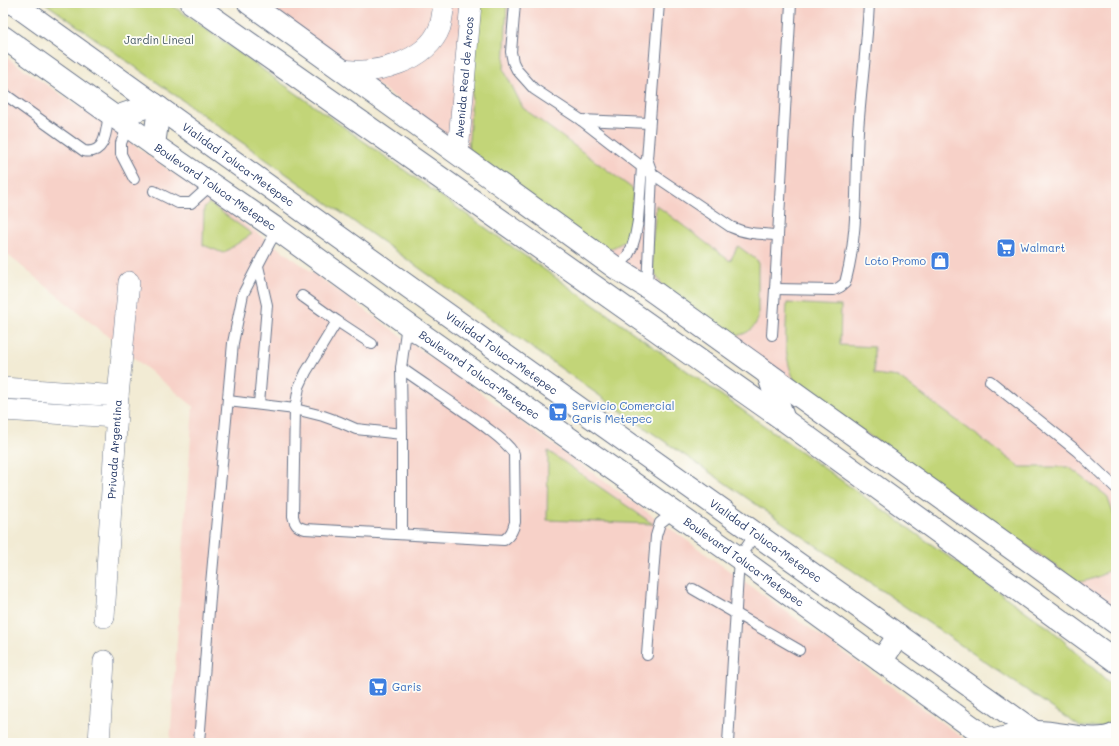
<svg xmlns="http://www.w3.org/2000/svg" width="1119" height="746" viewBox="0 0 1119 746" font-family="Mali,sans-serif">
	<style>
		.built { fill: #f7d1c8 }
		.green { fill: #c2d578; stroke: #6e826b }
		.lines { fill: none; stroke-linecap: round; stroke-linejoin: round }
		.service-casing { stroke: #667187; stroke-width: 12 }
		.minor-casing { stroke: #667187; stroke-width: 22 }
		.secondary-casing { stroke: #667187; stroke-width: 24 }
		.trunk-casing { stroke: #667187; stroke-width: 24 }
		.service { stroke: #fff; stroke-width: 10 }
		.minor { stroke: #fff; stroke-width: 21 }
		.secondary { stroke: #fff; stroke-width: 22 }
		.trunk { stroke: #fff; stroke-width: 22 }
		.labels { text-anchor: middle; stroke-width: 3.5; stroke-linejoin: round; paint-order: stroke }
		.park-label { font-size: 11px; fill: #455864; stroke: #fdfcf7 }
		.street-label { font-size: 11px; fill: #1b2f5e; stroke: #fdfcf7 }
		.shop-label { font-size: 11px; fill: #366cbe; stroke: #fdfcf7; text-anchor: start }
	</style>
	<rect width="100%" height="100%" fill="#fdfcf7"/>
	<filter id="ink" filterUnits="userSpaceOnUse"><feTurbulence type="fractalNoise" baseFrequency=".025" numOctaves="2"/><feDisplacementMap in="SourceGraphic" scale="8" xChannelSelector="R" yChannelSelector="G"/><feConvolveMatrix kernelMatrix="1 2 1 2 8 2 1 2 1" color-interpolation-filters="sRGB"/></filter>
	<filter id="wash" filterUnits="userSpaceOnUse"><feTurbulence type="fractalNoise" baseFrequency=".012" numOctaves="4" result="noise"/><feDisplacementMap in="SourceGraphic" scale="16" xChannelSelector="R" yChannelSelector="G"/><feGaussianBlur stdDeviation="0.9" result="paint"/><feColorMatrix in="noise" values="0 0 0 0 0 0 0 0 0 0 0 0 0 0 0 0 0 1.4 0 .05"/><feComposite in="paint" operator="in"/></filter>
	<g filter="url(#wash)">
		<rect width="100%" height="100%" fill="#f2ebd4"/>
		<g class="built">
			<polygon points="264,3 1116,3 1116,617"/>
			<polygon points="3,55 112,129 970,743 170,743 193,406 3,251"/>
		</g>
		<g class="green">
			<polygon points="45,3 169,3 1052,630 1116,689 1116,718 1103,727 1080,727 648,430"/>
			<polygon points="478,3 507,3 504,70 523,108 633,189 630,239 606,251 468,154"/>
			<polygon points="209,203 252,234 223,253 203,245 204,208"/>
			<path d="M656,205l74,56 8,-15 20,15v58c-5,11 -12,16 -25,17l-69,-49c-4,-5 -8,-10 -10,-16 -5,-19 1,-46 2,-66z"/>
			<path d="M787,303l54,3 -1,39 34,2v27l24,3 122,90h49l38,29 9,25v45c-12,8 -22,14 -37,16l-282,-197c-15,-27 -11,-51 -10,-82z"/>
			<polygon points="548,451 653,524 547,520"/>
		</g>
	</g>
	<g filter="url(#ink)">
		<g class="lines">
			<g class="service-casing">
				<g id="service">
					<path d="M515,3l-4,49 2,10 4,8 17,19 47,31 61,47 89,60c15,7 30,7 46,8"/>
					<path d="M3,93l81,58c23,4 22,-22 25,-38"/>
					<polyline points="581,120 649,123"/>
					<polyline points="128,126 121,143 121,154 134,179"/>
					<polyline points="154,191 178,203 191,203 212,184"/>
					<polyline points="258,266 267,305 259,404"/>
					<polyline points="616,268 627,257 632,247 635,237 638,221 642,167 645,162"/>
					<polyline points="647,287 652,173 647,159 659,3"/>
					<path d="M775,289l59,1 6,-3 5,-4c14,-49 10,-101 13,-152 3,-43 9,-85 11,-128"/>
					<path d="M302,296l35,25 -31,51 -7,15 -4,22 -2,107c2,9 4,11 12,13l199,11c7,-5 9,-10 11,-18l-1,-68c-7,-12 -20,-20 -31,-29 -27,-20 -55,-38 -82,-57l1,66v100"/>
					<polyline points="337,321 372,344"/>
					<polyline points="772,335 775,289 791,3"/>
					<polyline points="401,368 407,324"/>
					<polyline points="990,381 1077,451 1116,488"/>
					<polyline points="228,401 295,409 323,416 340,422 356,429 402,434"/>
					<polyline points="693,589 799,650"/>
					<polyline points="647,655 656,536 660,523 674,512"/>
					<polyline points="199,743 211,584 233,343 243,294 270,242 278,230"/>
					<polyline points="728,743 739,558 756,533"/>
				</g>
			</g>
			<g class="minor-casing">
				<g id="minor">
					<path d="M342,70c33,5 85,-8 98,-43 2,-8 3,-16 4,-24"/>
					<path id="s1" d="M458,152l13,-149"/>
					<polyline points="3,388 118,396"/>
					<polyline points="3,410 116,417"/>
					<path id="s2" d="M104,617l14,-221 11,-114"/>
					<polyline points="99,743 104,661"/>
				</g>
			</g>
			<g class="secondary-casing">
				<g id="secondary">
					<polyline points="249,3 616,268 647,287 1116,623"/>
					<path id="s3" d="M3,37l151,108 124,85 129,94 332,234 255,185"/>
				</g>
			</g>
			<g class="trunk-casing">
				<g id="trunk">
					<path id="s4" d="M13,3l414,297 623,443"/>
					<polyline points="192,3 784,420 1116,661"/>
					<polyline points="116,117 154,104"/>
					<polyline points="154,145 159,108"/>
					<polyline points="768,374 784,420"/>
					<polyline points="881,661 899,635"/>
					<path d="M990,741c14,-3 29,-7 43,-9 25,-2 62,14 83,2"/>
				</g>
			</g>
			<use href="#service" class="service"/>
			<use href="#minor" class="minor"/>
			<use href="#secondary" class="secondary"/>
			<use href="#trunk" class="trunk"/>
		</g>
	</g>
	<defs>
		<g id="supermarket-square" transform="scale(1)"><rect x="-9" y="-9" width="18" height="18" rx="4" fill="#3f7fe0" stroke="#fdfcf7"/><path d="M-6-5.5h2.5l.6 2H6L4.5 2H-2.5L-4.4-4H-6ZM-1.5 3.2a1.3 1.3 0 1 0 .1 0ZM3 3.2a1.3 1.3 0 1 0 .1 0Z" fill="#fff"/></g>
		<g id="shop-square" transform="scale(1)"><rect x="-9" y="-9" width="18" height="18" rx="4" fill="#3f7fe0" stroke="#fdfcf7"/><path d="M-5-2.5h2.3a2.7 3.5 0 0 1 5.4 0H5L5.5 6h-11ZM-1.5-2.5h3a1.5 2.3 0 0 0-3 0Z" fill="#fff"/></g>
	</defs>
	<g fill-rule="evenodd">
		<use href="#supermarket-square" x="1006" y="248"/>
		<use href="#shop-square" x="940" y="261"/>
		<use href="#supermarket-square" x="558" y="412"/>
		<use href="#supermarket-square" x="378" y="687"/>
	</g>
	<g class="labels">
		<g class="park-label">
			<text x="159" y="44">Jardin Lineal</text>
		</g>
		<g class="street-label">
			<text dy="4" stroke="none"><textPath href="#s1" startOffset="75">Avenida Real de Arcos</textPath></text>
			<text dy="4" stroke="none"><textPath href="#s4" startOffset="277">Vialidad Toluca-Metepec</textPath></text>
			<text dy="4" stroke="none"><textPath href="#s3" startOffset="260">Boulevard Toluca-Metepec</textPath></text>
			<text dy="4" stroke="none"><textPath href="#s4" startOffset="601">Vialidad Toluca-Metepec</textPath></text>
			<text dy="4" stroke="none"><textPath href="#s3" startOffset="584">Boulevard Toluca-Metepec</textPath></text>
			<text dy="4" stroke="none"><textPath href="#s2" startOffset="168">Privada Argentina</textPath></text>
			<text dy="4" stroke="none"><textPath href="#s4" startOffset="925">Vialidad Toluca-Metepec</textPath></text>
			<text dy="4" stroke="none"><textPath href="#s3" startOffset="908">Boulevard Toluca-Metepec</textPath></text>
		</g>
		<g class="shop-label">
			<text x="1020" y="252">Walmart</text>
			<text x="926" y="265" text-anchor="end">Loto Promo</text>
			<text x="572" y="410">Servicio Comercial<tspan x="572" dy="13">Garis Metepec</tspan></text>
			<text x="392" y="691">Garis</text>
		</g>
	</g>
	<rect width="1119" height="746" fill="none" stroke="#fdfcf7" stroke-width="16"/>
</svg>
